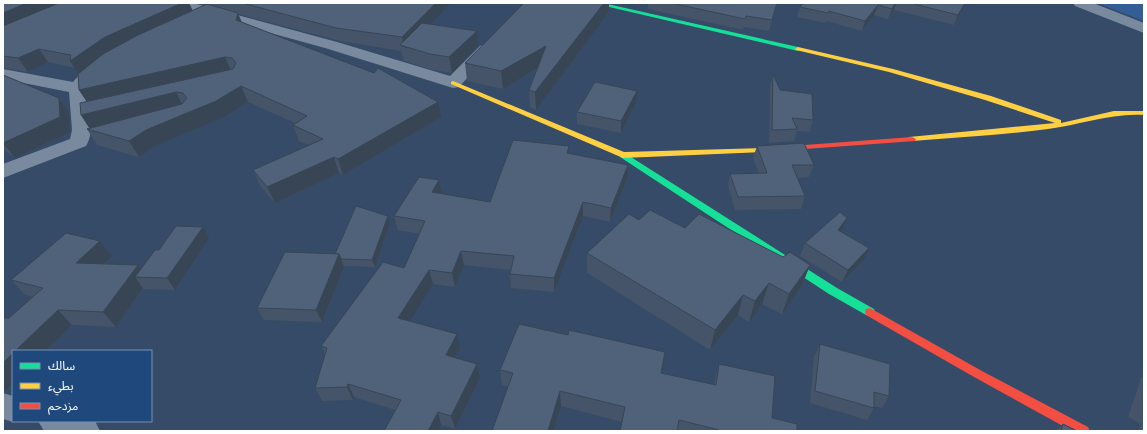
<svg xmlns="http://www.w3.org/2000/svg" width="1147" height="434" viewBox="0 0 1147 434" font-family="'Fira Sans','Noto Sans Arabic',sans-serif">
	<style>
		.green { fill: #325e95 }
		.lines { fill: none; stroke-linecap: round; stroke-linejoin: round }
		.street { fill: #798a9e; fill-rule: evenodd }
		.fast { fill: #16e098; fill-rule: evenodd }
		.slow { fill: #ffcf43; fill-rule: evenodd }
		.jam { fill: #f24e42; fill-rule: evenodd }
		.wall { fill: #455468 }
		.shaded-wall { fill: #384555 }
		.building { fill: #506279; stroke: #384555 }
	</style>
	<rect width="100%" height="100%" fill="#354b67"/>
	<polygon class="green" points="1097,3 1144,3 1144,21"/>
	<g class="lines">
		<g class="street">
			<polygon points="170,3 193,3 337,42 450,76 480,46 486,44 492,46 494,49 459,87 453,88 325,48 172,6"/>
			<polygon points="1073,3 1093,3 1144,23 1144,33 1075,6"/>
			<path d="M102,62l6,1 2,4 -20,16 -4,5c2,17 10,43 0,58l-83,32v-14l67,-25 2,-9 -3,-38 -66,-13v-10l70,13c7,-9 18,-17 29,-20z"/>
			<polygon points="3,393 13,396 13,421 16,421 13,422 3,419"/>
			<polygon points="38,421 95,421 100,431 44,431"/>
		</g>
		<g class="fast">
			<polygon points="592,3 603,3 798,47 801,49 798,51"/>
			<polygon points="623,152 837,288 874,309 875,312 874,315 870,316 866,315 829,294 620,157 619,155 620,153"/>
		</g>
		<g class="slow">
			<path d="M798,47l95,22 98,27 70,24v3l53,-12h30v4c-33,-2 -64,10 -96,14 -45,6 -91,8 -136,12l-4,-2 1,-2 146,-14 -70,-23 -96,-28 -93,-22 -1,-1z"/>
			<polygon points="453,81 624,152 764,148 768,150 764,152 623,158 451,84 451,82"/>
		</g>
		<g class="jam">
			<polygon points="912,137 916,139 915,141 764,152 760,150 764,148"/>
			<polygon points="870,308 982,371 1088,427 1090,431 1072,431 974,377 866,315 865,312 866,309"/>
		</g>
	</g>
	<g class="wall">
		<polygon points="3,3 189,3 192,11 206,5 199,3 452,3 448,6 430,24 478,46 452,73 433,70 404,61 401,51 340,41 238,14 242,22 441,117 343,175 339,173 275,203 260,186 253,170 309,145 299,141 293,125 295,123 248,102 224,117 155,146 139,157 97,145 87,129 89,128 81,115 87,102 79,90 78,74 75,68 48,62 28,72 3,68"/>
		<polygon points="648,3 777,3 769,31 744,27 743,30 648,9"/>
		<polygon points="804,3 966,3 954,25 894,10 888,19 874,15 862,31 826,21 825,23 797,17 800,7"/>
		<polygon points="609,12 536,110 530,107 529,90 537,69 503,89 467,81 465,63"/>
		<polygon points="773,74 780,90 813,120 810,132 797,131 794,141 769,143 770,86"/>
		<polygon points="3,75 59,98 69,112 70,132 15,158 3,149"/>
		<polygon points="636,103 621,133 577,124 577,112"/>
		<polygon points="569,146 569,154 627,179 610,222 583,216 554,292 511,288 510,274 510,270 464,265 455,287 433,284 409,321 460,348 455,358 480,378 455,429 354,397 353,400 322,401 315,388 325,354 321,346 404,268 420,234 398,230 394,216 439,180 442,194 490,202"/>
		<polygon points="757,146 814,165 809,177 797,178 805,196 801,209 735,210 728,186 730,174 759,173 753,158"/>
		<polygon points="388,216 390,223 375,267 344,266 344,267 322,322 264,320 257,308 335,254"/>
		<polygon points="685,228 783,257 810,265 802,285 782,314 762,304 749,322 738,315 710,350 587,273 587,253"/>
		<polygon points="842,230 841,232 863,261 842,282 800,256 805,243"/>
		<polygon points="209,238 175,290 143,289 143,288 116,327 72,325 45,351 13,351 13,383 4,392 3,391 3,318 9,318 33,297 25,295 11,280 100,241 112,256 103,263 141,269 159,250"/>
		<polygon points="820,344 889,396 882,408 874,406 874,408 867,420 810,403 814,357"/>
		<polygon points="719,364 772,418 797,431 620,431 622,422 561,406 508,387 502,385 500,370 661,373 714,385 715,379"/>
		<polygon points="1144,376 1144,431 1139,431 1141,424 1128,417 1141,378"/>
		<polygon points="1063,424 1077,431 1055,431"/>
	</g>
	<g class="shaded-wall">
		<polygon points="27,3 66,3 3,30 3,13"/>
		<polygon points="182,3 189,3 194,13 79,75 70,61 105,37"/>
		<polygon points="436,3 452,3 448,6 408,48 404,47 402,37"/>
		<polygon points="604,3 609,3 609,12 536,110 535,92"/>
		<polygon points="895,3 896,3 894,10 888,19 892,9"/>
		<polygon points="965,3 966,3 954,25 958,15"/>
		<polygon points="878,5 874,15 862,31 865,21"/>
		<polygon points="238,13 243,27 236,20"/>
		<polygon points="477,31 478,46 452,73 449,57"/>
		<polygon points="546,46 546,63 503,89 501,71"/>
		<polygon points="39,49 48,62 28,72 18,58"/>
		<polygon points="225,57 232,73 89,105 79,90"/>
		<polygon points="241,86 248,102 224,117 155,146 139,157 129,141 146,130"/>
		<polygon points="637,91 636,103 621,133 621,121"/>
		<polygon points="176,92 184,108 91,130 81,115"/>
		<polygon points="59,98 69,112 70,132 15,158 3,143"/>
		<polygon points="438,102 441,117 343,175 338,159"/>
		<polygon points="569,146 569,159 567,153"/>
		<polygon points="334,157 339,173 275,203 267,187"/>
		<polygon points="628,165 627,179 610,222 611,208"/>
		<polygon points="439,180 442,194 432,192"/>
		<polygon points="583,202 583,216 554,292 554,278"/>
		<polygon points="388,216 390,223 375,267 372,260"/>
		<polygon points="847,218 842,230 833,243 838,230"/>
		<polygon points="203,227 209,238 175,290 167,278"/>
		<polygon points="100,241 112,256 88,278 76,263"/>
		<polygon points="869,248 863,261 842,282 848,270"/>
		<polygon points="461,251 464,265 455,287 452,273"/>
		<polygon points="339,254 344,267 322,322 316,310"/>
		<polygon points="138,265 147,277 135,277 143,288 116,327 103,312"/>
		<polygon points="810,265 802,285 782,314 789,294"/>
		<polygon points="429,270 433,284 403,332 398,318"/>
		<polygon points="769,283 762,304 749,322 755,301"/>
		<polygon points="743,295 738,315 710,350 715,330"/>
		<polygon points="58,310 72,325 45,351 15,351"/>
		<polygon points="457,334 460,348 449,369 446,355"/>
		<polygon points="13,353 13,383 4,392 3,391 3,363"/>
		<polygon points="477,364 480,378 455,429 451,416"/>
		<polygon points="348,384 354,397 353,400 347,387"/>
		<polygon points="560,391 561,406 553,431 548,431"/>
		<polygon points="438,412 441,425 438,431 428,431"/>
	</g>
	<g class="building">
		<polygon points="3,3 27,3 3,13"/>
		<polygon points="59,3 182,3 105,37 70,61 71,55 39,49 18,58 3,56 3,26"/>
		<polygon points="242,3 436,3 402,37 336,28"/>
		<polygon points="524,3 604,3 535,92 529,90 546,46 501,71 465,63"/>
		<polygon points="671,3 777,3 772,20 746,16 745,19"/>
		<polygon points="804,3 895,3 892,9 878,5 865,21 829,11 828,13 800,7"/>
		<polygon points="910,3 965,3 958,15"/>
		<polygon points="207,4 238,13 236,20 374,73 378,68 438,102 338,159 334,157 267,187 253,170 323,139 293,125 307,116 241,86 216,101 146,130 129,141 87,129 182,104 187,98 183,93 176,92 81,115 80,103 233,69 236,63 232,58 225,57 79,90 78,74 103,54 138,35"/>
		<polygon points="422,23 477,31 449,57 430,54 400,45"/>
		<polygon points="773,74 780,90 812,94 813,120 792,118 797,129 772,130"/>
		<polygon points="3,75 59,98 60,117 3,143"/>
		<polygon points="595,82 637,91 621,121 577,112"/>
		<polygon points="513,140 569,146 567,153 628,165 611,208 583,202 554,278 510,274 514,256 461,251 452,273 429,270 398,318 457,334 446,355 477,364 451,416 438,412 428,431 384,431 401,400 348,384 347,387 315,388 327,348 321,346 383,262 404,268 425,221 394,216 419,177 439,180 432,192 490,202"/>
		<polygon points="804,143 814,165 792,165 805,196 738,197 730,174 767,173 757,146"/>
		<polygon points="356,206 388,216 372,260 341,259 339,254 335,254"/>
		<polygon points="650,210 685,228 699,214 783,257 790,252 810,265 789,294 769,283 755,301 743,295 715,330 587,253 629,214 639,220"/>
		<polygon points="840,212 847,218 838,230 869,248 848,270 805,243"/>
		<polygon points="176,226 203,227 167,278 135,277 155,250 159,250"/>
		<polygon points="66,233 100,241 76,263 138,265 103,312 58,310 15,351 13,351 13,353 3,363 3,318 9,318 43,288 11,280"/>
		<polygon points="285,252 339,254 316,310 257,308"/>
		<polygon points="519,324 568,335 569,330 665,352 661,373 716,385 719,364 775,376 772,418 797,424 797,431 719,431 719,430 679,420 677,431 620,431 625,407 560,391 548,431 492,431 513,373 500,370"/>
		<polygon points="820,344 890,364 889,396 874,392 874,408 815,391"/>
		<polygon points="1063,424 1077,431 1061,431"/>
	</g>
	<rect width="1147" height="434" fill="none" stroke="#ffffff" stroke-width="8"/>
	<rect x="12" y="350" width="140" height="72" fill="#1f487d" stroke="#7991b1"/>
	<rect x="20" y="363" width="20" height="6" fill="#16e098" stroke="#7991b1"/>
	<text x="48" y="370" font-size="12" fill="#ffffff">سالك</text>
	<rect x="20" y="383" width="20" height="6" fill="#ffcf43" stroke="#7991b1"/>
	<text x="48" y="390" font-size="12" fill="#ffffff">بطيء</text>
	<rect x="20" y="403" width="20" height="6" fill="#f24e42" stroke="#7991b1"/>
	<text x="48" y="410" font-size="12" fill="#ffffff">مزدحم</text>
</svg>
